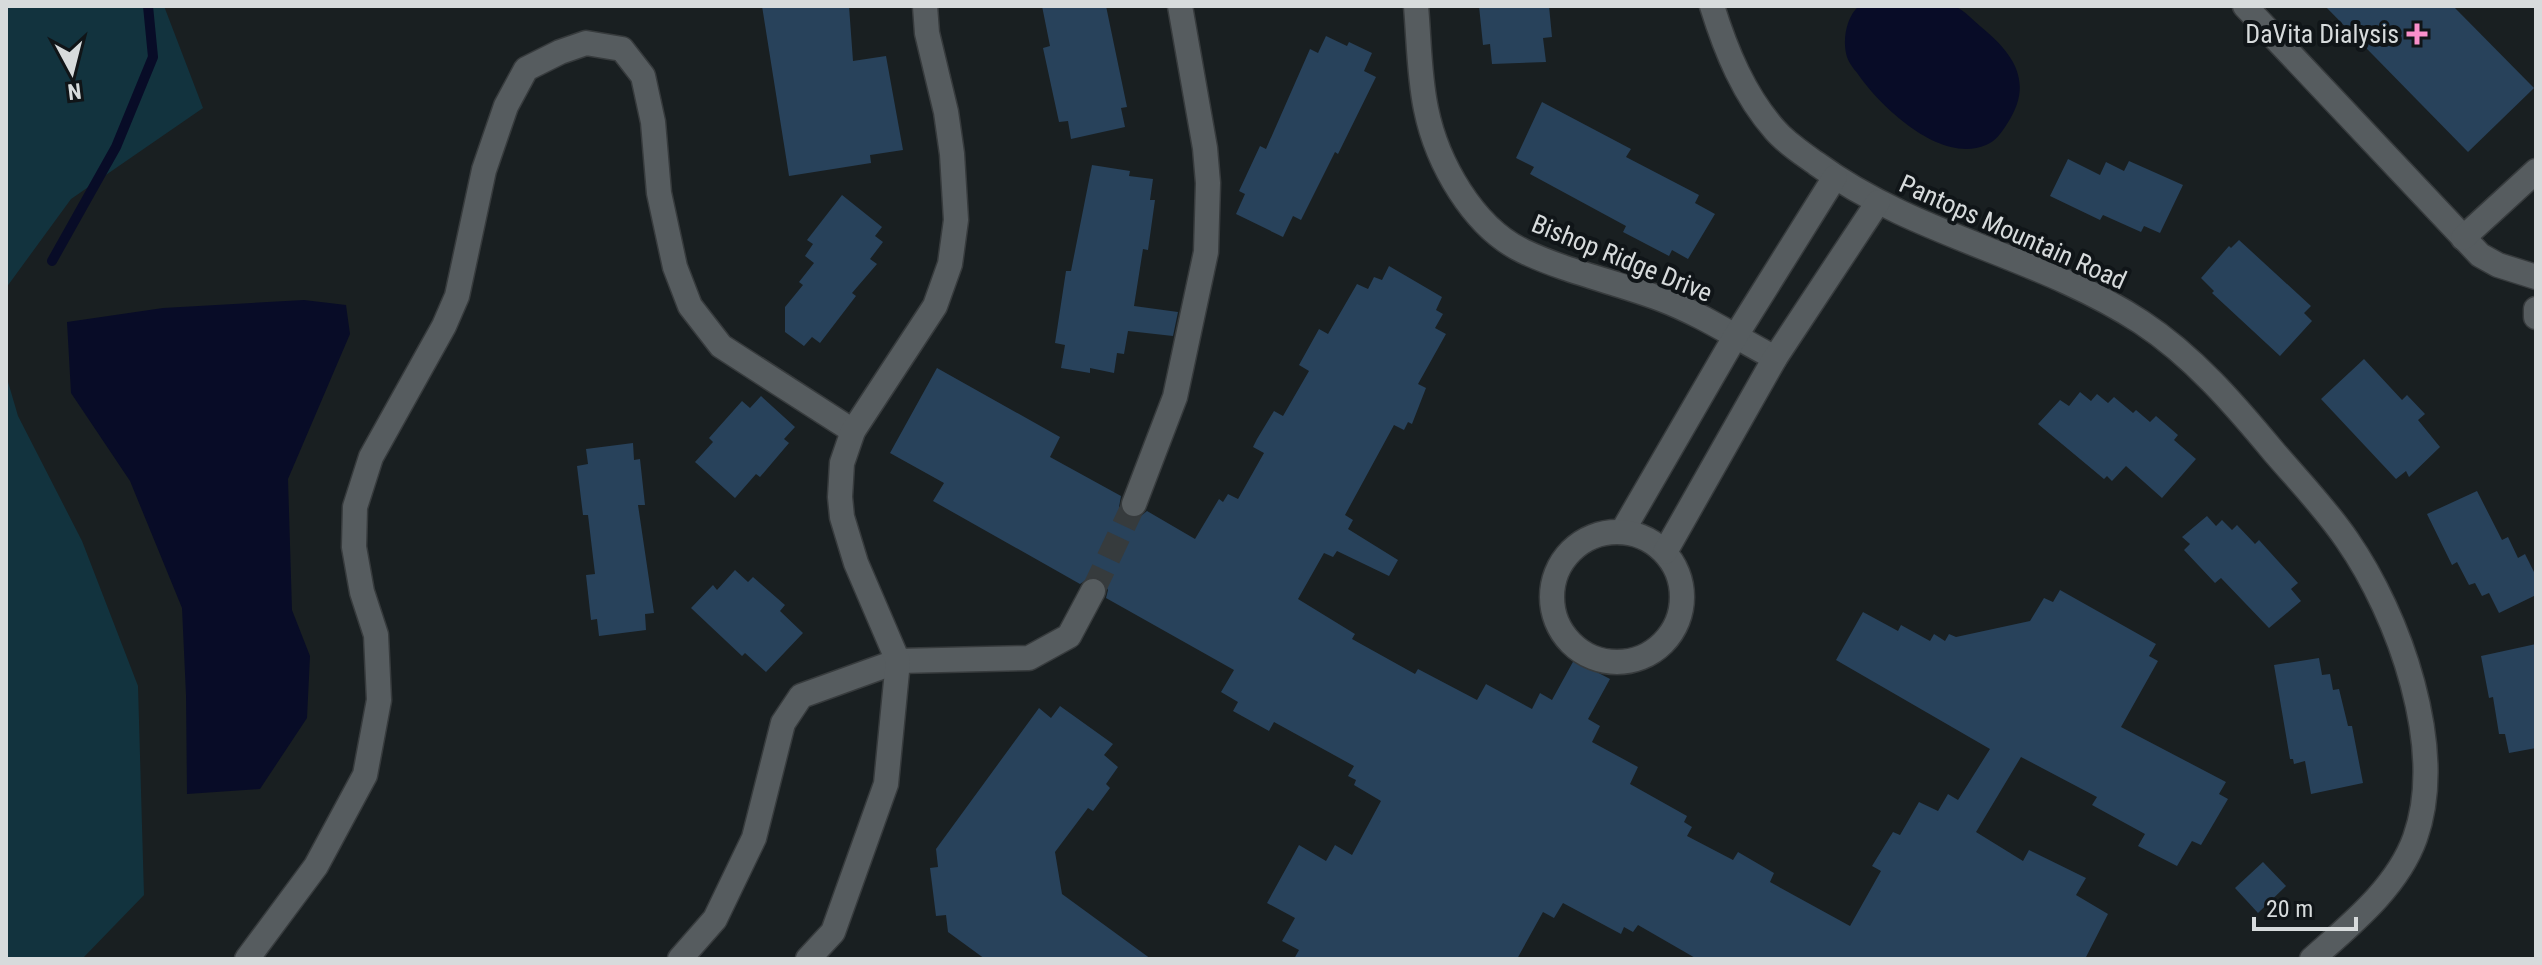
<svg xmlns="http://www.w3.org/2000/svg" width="2542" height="965" viewBox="0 0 2542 965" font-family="'Roboto Condensed',sans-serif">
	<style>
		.green { fill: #12333e }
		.water { fill: #080c27 }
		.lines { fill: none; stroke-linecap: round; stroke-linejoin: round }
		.stream { stroke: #080c27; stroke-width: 10 }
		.building { fill: #28425b }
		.minor-tunnel { stroke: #363b3d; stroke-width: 24; stroke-dasharray: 24 12; stroke-linecap: butt }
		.minor-casing { stroke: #373b3d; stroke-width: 27 }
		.minor { stroke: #565c5f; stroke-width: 24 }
		.poi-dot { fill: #f98fca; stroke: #101518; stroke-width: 3 }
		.labels { text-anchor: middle; stroke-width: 8; stroke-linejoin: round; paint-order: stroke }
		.poi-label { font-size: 26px; fill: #d7dbdc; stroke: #101518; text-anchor: end }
		.street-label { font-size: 26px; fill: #d7dbdc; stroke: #101518 }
	</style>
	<rect width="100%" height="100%" fill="#191f21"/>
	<g class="green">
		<polygon points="6,6 164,6 203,108 71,199 6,288"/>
		<polygon points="6,375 18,416 82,541 138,686 144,895 82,959 6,959"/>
	</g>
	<g class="water">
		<path d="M1859,6c16,0 87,-4 97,1 8,3 17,13 24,19 33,27 55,56 27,98 -5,8 -11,17 -21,21 -44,19 -102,-35 -126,-68 -4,-6 -11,-13 -13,-20 -5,-16 -1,-40 12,-51z"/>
		<polygon points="304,300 346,305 350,334 288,479 292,610 310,656 307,718 260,789 187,794 186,695 182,608 130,481 71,393 67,322 163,308"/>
	</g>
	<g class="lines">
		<polyline class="stream" points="52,261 116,147 153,57 148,6"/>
	</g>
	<g class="building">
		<polygon points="762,6 849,6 853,61 886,56 903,150 870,155 871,163 789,176"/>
		<polygon points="1042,6 1106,6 1127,107 1121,108 1125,127 1071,139 1068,121 1059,122 1043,48 1050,46"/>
		<polygon points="1479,6 1549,6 1552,37 1543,38 1546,62 1492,64 1490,44 1483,45"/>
		<polygon points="2325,6 2453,6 2534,88 2468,152"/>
		<polygon points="1326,36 1347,46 1349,42 1372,53 1364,71 1376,77 1338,154 1335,152 1301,220 1293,216 1283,237 1236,214 1245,194 1239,191 1260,146 1266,149 1310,49 1318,53"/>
		<polygon points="1542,102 1631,149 1626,157 1699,195 1695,203 1715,214 1688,259 1672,250 1669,256 1623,232 1626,226 1530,174 1534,167 1516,158"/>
		<polygon points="2068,159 2100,175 2106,162 2124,171 2129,161 2183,185 2160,233 2144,226 2141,232 2103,215 2100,220 2050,196"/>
		<polygon points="1092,165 1130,171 1129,176 1153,179 1150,200 1155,200 1148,250 1143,249 1134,306 1178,312 1173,336 1128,331 1124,354 1117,353 1114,373 1090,368 1090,373 1061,368 1065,345 1055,343 1066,271 1071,271"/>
		<polygon points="842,195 882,227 875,236 883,242 870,259 877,264 852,293 856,296 820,343 812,337 804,346 785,332 785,307 803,285 799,282 814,263 805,256 813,244 807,240"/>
		<polygon points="2239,240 2311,306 2304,313 2312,321 2280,356 2212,293 2214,291 2201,278 2229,246 2231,248"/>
		<polygon points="1389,266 1442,297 1436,310 1443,314 1435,328 1446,334 1418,384 1426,388 1412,424 1408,422 1404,430 1394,425 1345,515 1353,520 1348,529 1398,560 1389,576 1337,551 1333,557 1324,553 1298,599 1355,634 1352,639 1415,674 1418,669 1477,700 1486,684 1532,709 1540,693 1552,700 1574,660 1610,679 1588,719 1600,726 1592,742 1638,767 1630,784 1687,816 1684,822 1692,827 1687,836 1733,860 1738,852 1774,873 1770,882 1850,926 1881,871 1872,866 1893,832 1900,835 1919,802 1938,811 1948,794 1958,800 1990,749 1836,660 1863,612 1898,631 1901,625 1930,641 1934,634 1945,641 1949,634 1956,637 2030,621 2044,598 2053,602 2060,590 2156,644 2149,656 2158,661 2121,727 2226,782 2219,794 2228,799 2201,845 2192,841 2177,866 2138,846 2145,834 2092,805 2097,797 2021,757 1976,832 2023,861 2029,850 2086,878 2076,895 2108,914 2085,959 1697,959 1638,925 1633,932 1624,927 1621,934 1563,903 1554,918 1543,912 1517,959 1294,959 1299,950 1282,941 1295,918 1267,903 1299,845 1326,861 1335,845 1352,855 1381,801 1354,785 1356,780 1348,776 1354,766 1274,722 1269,731 1233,711 1238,702 1221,692 1234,670 1106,598 1108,590 1101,578 1092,576 1080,584 933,501 944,483 890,453 937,368 1060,437 1050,457 1121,496 1119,507 1128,518 1137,519 1147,511 1195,539 1219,499 1223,502 1228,494 1238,499 1264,453 1253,447 1257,439 1274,411 1283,416 1309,371 1299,365 1319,329 1328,334 1357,284 1368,289 1374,277 1382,280"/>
		<polygon points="2364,359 2402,400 2407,395 2425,414 2418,420 2440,447 2409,477 2406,471 2396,479 2321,399"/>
		<polygon points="2080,392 2091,401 2097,394 2108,403 2114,397 2133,413 2136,410 2150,422 2156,416 2178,435 2174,440 2196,459 2162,498 2126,466 2112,481 2107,476 2104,479 2038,424 2060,400 2069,406"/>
		<polygon points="761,396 795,427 784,439 789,443 760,477 756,474 735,498 695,462 713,442 709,438 742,401 750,408"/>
		<polygon points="633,443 634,460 640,459 645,505 638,505 654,613 645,614 646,630 599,636 597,619 591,620 586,575 595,574 588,515 583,515 577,466 588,464 586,449"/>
		<polygon points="2477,491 2502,540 2508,537 2518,558 2525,554 2536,576 2536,595 2499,613 2489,593 2482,596 2475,583 2469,585 2457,562 2452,565 2427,514"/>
		<polygon points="2207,516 2216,526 2222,520 2232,530 2237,525 2255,544 2259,540 2298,583 2291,589 2301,601 2269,628 2221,578 2215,583 2184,550 2190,544 2182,537"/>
		<polygon points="735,570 748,582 753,577 785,605 780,611 803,633 766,672 745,653 742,656 691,608 713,585 717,590"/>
		<polygon points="2536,644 2536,748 2509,753 2505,734 2499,734 2493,697 2489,698 2481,656"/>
		<polygon points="2319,658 2322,675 2330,674 2333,690 2339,689 2348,726 2352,726 2363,783 2311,794 2305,761 2294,764 2293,759 2290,759 2274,665"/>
		<polygon points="1060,706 1113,744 1104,755 1118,767 1106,784 1110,788 1093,811 1088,808 1055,852 1062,894 1151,959 985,959 948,932 946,915 936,916 930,868 938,867 936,849 1039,708 1051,718"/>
		<polygon points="2263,862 2286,886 2258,913 2235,888"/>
	</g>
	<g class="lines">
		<polyline class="minor-tunnel" points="1093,591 1134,504"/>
		<g class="minor-casing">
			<g id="minor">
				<path d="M1416,6c3,34 3,70 10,103 11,54 47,118 97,142 44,21 93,31 138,48 40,15 76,39 114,59"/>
				<path d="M1712,6c14,45 32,89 63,124 12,14 27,23 42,34 98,72 223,92 324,158 52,34 94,83 133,130 25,29 52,57 73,88 52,75 100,208 68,298 -18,50 -65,87 -103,121"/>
				<polyline points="2245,6 2480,255 2498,265 2536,277"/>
				<polyline points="2463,238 2536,171"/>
				<polyline points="2536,309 2536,317"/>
				<polyline points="1134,504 1175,397 1206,252 1208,183 1205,148 1180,6"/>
				<polyline points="1622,532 1735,337 1835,177"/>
				<circle cx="1617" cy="597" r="65"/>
				<polyline points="1665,552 1775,358 1878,202"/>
				<polyline points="247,959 316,866 365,775 379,700 376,635 362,592 354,547 355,507 371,457 444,326 457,296 484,170 506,106 526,69 560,52 586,43 622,49 643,76 653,122 659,193 675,267 690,306 721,346 853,431"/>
				<polyline points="680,959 715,919 754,838 783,723 801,696 898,661 1029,658 1069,636 1093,591"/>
				<polyline points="808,959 833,932 886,784 898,661 856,563 842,517 840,497 842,463 853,431 935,306 950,264 956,220 952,154 946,112 927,33 925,6"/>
			</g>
		</g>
		<use href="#minor" class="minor"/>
	</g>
	<path class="poi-dot" d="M2413 22h8v8h8v8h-8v8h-8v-8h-8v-8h8z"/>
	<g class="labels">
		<g class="poi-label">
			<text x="2399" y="43">DaVita Dialysis</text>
		</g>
		<g class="street-label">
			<text transform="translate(2013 232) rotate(24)" y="9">Pantops Mountain Road</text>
			<text transform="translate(1622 258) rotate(22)" y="9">Bishop Ridge Drive</text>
		</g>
	</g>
	<rect width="2542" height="965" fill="none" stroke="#d7dbdc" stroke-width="16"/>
	<g transform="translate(72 72) rotate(173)" stroke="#101518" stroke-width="6" paint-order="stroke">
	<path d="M0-6L14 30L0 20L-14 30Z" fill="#d7dbdc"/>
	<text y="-12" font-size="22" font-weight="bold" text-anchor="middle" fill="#d7dbdc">N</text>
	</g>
	<path d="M2254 917v12h102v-12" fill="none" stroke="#d7dbdc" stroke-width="4"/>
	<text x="2266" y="917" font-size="24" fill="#d7dbdc" stroke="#101518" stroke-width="6" paint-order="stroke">20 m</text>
</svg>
